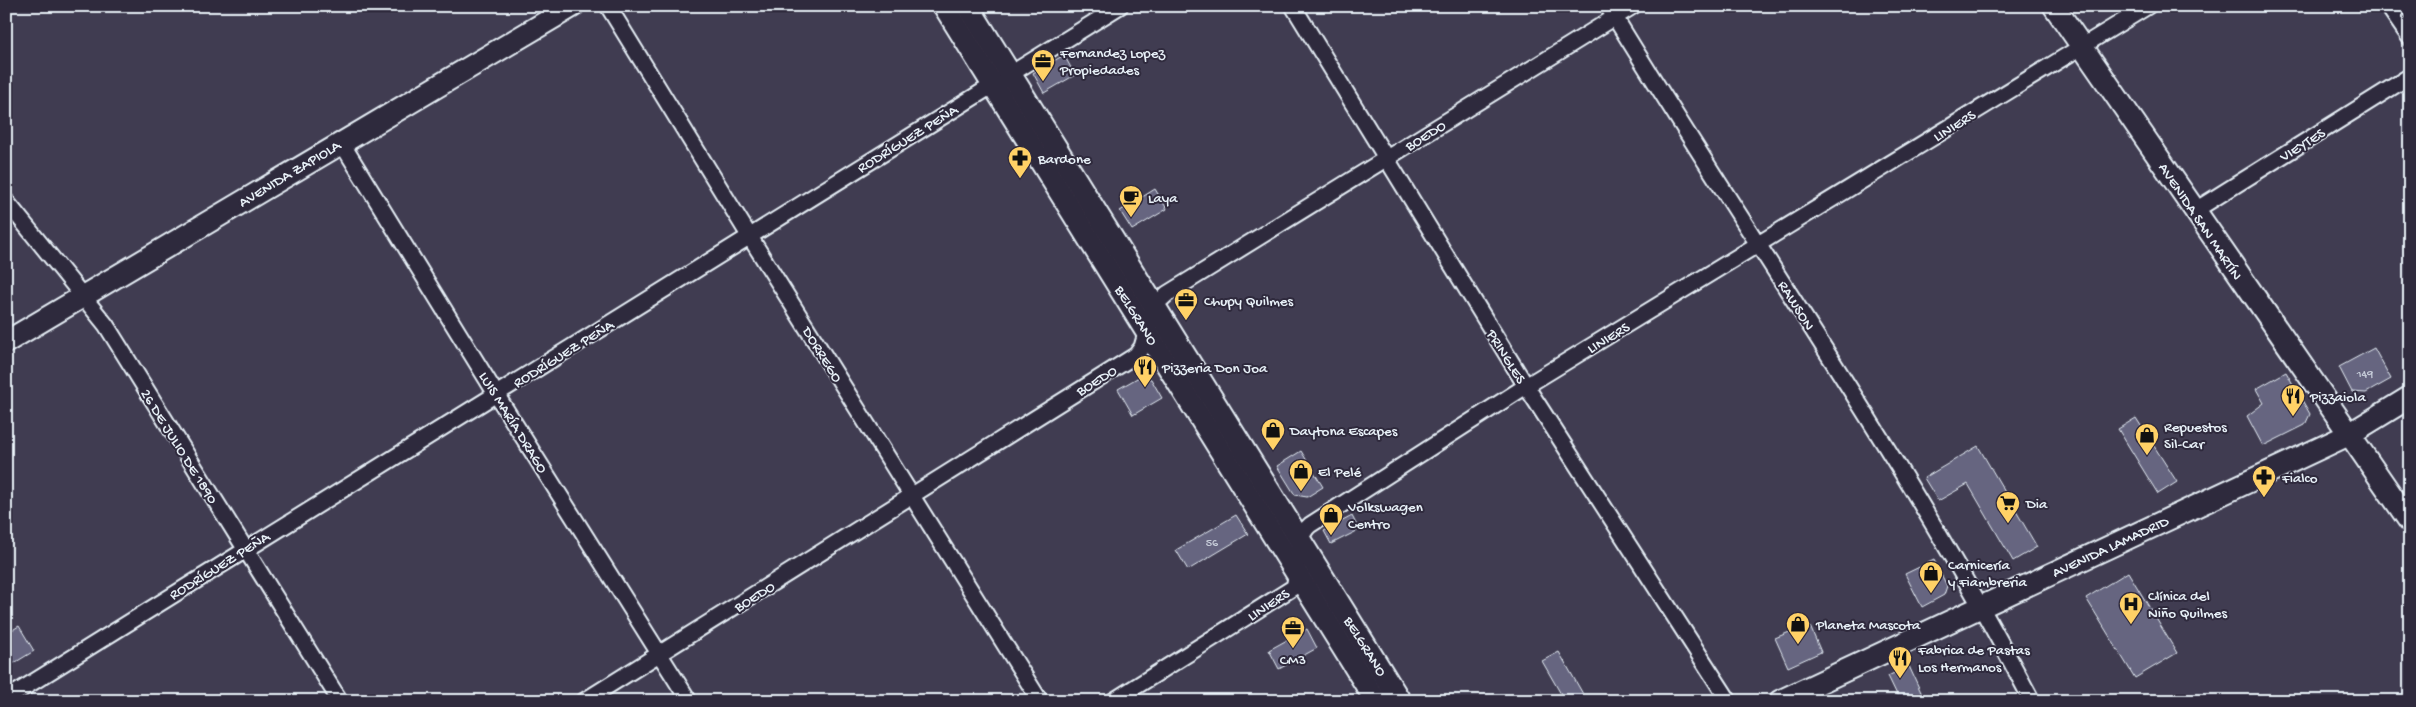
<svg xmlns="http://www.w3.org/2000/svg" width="2416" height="707" viewBox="0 0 2416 707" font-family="'Gochi Hand',sans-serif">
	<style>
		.building { fill: #666580; stroke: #e8f1f8 }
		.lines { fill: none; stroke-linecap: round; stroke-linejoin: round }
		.street-casing { stroke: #e8f1f8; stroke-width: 19 }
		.secondary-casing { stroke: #e8f1f8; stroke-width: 25 }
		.street { stroke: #2f2a3d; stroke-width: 15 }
		.secondary { stroke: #2f2a3d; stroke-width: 21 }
		.labels { text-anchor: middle; stroke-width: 4; stroke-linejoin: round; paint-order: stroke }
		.number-label { font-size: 12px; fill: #c8ceda }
		.poi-label { font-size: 15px; fill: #e8f1f8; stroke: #2f2a3d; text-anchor: start }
		.street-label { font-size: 15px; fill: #e8f1f8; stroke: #2f2a3d }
	</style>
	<rect width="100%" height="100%" fill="#403c51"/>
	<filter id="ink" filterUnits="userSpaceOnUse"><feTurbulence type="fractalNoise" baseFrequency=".02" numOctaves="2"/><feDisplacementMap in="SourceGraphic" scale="10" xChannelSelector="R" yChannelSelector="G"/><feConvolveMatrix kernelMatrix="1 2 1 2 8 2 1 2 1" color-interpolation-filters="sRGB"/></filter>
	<g filter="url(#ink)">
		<g class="building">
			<polygon points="1064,55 1075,75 1044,93 1033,73"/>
			<polygon points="1155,189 1167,209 1132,230 1120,211"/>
			<polygon points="2374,348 2391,379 2366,393 2352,392 2339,367"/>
			<polygon points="2286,372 2310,414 2305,425 2263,446 2247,416 2264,403 2256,389"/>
			<polygon points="1139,377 1151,379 1162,398 1133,415 1118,389"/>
			<polygon points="2136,418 2177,482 2158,494 2118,429"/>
			<polygon points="1978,446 2037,547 2013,561 1968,484 1938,501 1924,478"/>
			<polygon points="1301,451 1323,487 1307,497 1295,495 1277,466"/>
			<polygon points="1236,515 1248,534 1188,570 1176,550"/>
			<polygon points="1352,516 1359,530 1331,544 1324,531"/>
			<polygon points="1934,560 1947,586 1944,595 1922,607 1905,574"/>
			<polygon points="2128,572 2177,653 2135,678 2086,598"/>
			<polygon points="1809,624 1821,652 1788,667 1775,638"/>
			<polygon points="19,626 34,651 6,668 6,634"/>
			<polygon points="1307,629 1317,648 1279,669 1269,650"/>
			<polygon points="1559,652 1587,701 1565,701 1542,661"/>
			<polygon points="1909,666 1925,701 1900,701 1888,676"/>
		</g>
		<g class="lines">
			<g class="street-casing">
				<g id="street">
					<polyline points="608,6 750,237 1040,701"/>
					<polyline points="1293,6 1526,386 1729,701"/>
					<path d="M1608,6c141,232 298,454 424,695"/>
					<polyline points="2388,6 2410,38"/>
					<polyline points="341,142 496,394 689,701"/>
					<polyline points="6,201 106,325 340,701"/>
					<polyline points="2194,211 2410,76"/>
					<polyline points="6,699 1120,6"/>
					<polyline points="584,701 1136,355 1142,347 1154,306 1167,294 1633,6"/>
					<path d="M1113,701l181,-114c6,-20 0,-49 16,-62l216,-139 622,-380"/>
				</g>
			</g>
			<g class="secondary-casing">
				<g id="secondary">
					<polyline points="944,6 1376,701"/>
					<polyline points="968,6 1400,701"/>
					<polyline points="2054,6 2410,522"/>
					<polyline points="6,342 573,6"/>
					<polyline points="1780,701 2348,435 2410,397"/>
				</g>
			</g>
			<use href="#street" class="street"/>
			<use href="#secondary" class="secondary"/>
		</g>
	</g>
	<defs>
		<g id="office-pin" transform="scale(1.25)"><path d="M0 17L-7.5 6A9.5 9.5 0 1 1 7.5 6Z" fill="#ffd166" stroke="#2f2a3d"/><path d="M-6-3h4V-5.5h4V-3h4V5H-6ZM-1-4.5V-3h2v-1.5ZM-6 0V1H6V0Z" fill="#111"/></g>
		<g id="pharmacy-pin" transform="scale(1.25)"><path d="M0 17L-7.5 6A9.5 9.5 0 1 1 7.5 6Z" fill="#ffd166" stroke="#2f2a3d"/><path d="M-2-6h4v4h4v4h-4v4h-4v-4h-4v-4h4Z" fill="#111"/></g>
		<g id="cafe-pin" transform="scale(1.25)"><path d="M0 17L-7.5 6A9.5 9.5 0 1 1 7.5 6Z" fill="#ffd166" stroke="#2f2a3d"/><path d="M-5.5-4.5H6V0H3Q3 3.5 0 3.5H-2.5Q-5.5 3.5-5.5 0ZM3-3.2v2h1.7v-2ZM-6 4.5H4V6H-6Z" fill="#111"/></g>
		<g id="restaurant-pin" transform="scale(1.25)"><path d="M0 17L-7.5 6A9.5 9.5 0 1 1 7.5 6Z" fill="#ffd166" stroke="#2f2a3d"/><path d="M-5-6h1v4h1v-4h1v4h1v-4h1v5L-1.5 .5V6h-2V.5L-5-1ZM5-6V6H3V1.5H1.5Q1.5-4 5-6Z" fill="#111"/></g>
		<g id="shop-pin" transform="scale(1.25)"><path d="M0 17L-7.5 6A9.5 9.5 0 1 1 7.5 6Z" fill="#ffd166" stroke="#2f2a3d"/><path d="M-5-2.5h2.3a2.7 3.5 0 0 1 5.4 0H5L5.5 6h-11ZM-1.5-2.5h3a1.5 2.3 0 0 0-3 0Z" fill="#111"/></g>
		<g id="supermarket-pin" transform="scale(1.25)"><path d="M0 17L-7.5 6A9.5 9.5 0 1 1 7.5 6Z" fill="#ffd166" stroke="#2f2a3d"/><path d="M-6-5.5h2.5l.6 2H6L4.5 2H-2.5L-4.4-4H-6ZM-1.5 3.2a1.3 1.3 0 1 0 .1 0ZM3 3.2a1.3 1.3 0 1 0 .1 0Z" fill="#111"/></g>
		<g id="hospital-pin" transform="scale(1.25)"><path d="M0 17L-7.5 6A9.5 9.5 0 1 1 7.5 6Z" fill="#ffd166" stroke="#2f2a3d"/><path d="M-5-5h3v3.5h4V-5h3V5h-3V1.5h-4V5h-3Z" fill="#111"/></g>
	</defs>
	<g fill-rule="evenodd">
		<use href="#office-pin" x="1043" y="61"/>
		<use href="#pharmacy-pin" x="1020" y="158"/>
		<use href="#cafe-pin" x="1131" y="197"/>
		<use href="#office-pin" x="1186" y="300"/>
		<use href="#restaurant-pin" x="1145" y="367"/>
		<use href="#restaurant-pin" x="2293" y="396"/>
		<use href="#shop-pin" x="1273" y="430"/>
		<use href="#shop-pin" x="2147" y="435"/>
		<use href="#shop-pin" x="1301" y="471"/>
		<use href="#pharmacy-pin" x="2264" y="477"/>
		<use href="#supermarket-pin" x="2008" y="503"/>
		<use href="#shop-pin" x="1331" y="515"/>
		<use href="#shop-pin" x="1931" y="573"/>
		<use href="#hospital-pin" x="2131" y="604"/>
		<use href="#shop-pin" x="1798" y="624"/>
		<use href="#office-pin" x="1293" y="628"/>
		<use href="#restaurant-pin" x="1900" y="658"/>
	</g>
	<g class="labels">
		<g class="number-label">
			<text x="2365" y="377">149</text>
			<text x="1212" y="546">56</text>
		</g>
		<g class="poi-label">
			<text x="1060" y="57">Fernandez Lopez<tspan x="1060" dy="17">Propiedades</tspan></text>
			<text x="1038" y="163">Bardone</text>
			<text x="1148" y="202">Laya</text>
			<text x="1204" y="305">Chupy Quilmes</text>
			<text x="1162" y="372">Pizzeria Don Joa</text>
			<text x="2310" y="401">Pizzaiola</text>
			<text x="2164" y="431">Repuestos<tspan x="2164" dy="17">Sil-Car</tspan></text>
			<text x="1290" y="435">Daytona Escapes</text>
			<text x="1318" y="476">El Pelé</text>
			<text x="2282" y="482">Fialco</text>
			<text x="2026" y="508">Dia</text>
			<text x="1348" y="511">Volkswagen<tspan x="1348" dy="17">Centro</tspan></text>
			<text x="1948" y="569">Carnicería<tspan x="1948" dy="17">y Fiambreria</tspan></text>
			<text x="2148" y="600">Clínica del<tspan x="2148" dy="17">Niño Quilmes</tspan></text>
			<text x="1816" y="629">Planeta Mascota</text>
			<text x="1918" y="654">Fabrica de Pastas<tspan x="1918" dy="17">Los Hermanos</tspan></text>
			<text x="1293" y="664" text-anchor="middle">CM3</text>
		</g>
		<g class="street-label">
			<text transform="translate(1954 125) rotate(-32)" y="5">LINIERS</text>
			<text transform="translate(1425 135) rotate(-32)" y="5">BOEDO</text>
			<text transform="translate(907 138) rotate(-32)" y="5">RODRÍGUEZ PEÑA</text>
			<text transform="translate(2302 144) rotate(-32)" y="5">VIEYTES</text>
			<text transform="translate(289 173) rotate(-31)" y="5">AVENIDA ZAPIOLA</text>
			<text transform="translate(2201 221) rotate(56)" y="5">AVENIDA SAN MARTÍN</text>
			<text transform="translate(1797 305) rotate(58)" y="5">RAWSON</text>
			<text transform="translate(1137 315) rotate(58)" y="5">BELGRANO</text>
			<text transform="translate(1608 337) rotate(-31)" y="5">LINIERS</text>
			<text transform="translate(563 353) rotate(-32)" y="5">RODRÍGUEZ PEÑA</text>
			<text transform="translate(823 354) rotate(58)" y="5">DORREGO</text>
			<text transform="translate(1507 356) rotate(58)" y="5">PRINGLES</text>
			<text transform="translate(1096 380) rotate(-32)" y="5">BOEDO</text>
			<text transform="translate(514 422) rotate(58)" y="5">LUIS MARÍA DRAGO</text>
			<text transform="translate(180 446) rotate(58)" y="5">26 DE JULIO DE 1890</text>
			<text transform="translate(2110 546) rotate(-25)" y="5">AVENIDA LAMADRID</text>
			<text transform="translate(219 565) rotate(-32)" y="5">RODRÍGUEZ PEÑA</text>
			<text transform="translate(754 596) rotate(-32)" y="5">BOEDO</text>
			<text transform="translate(1268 604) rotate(-33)" y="5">LINIERS</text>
			<text transform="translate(1366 646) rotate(58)" y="5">BELGRANO</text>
		</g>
	</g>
	<rect width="2416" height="707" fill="none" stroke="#2f2a3d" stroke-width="25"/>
	<rect x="12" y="12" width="2391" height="682" fill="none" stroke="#e8f1f8" stroke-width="2" filter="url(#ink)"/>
</svg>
